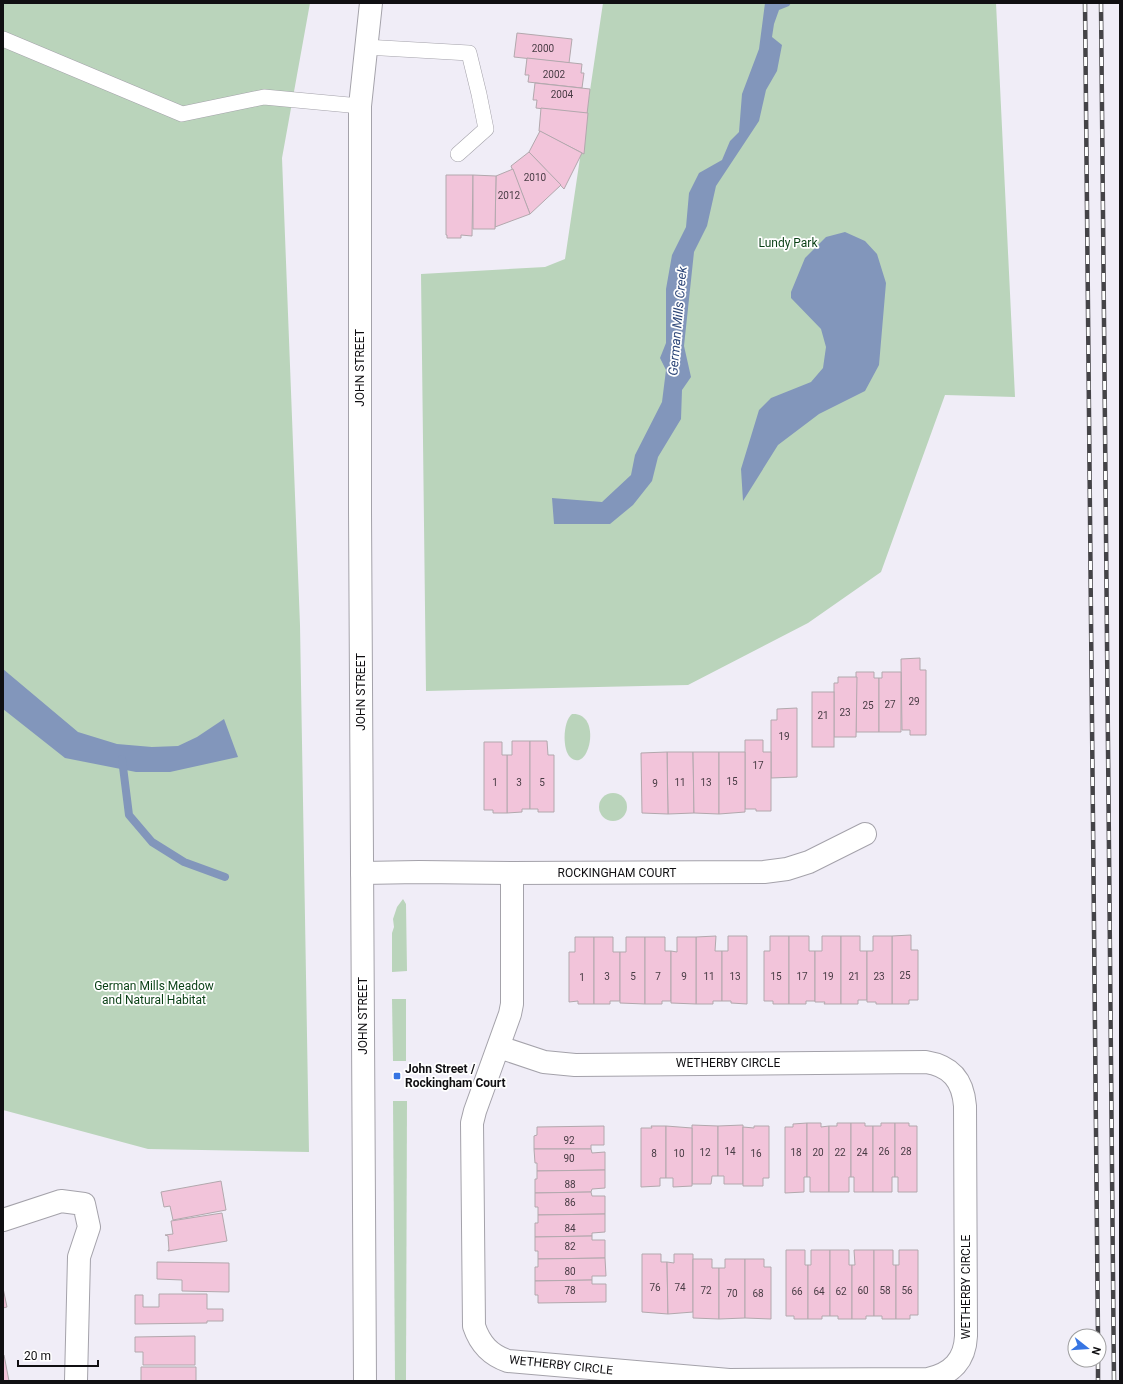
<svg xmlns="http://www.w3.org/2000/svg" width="1123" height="1384" viewBox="0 0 1123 1384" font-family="Roboto,sans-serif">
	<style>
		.green { fill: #bad4bb }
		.water { fill: #8296bb }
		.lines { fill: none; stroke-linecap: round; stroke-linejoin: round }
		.stream { stroke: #8296bb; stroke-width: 8 }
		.building { fill: #f2c4da; stroke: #b2a8ad }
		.service-casing { stroke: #a4a2aa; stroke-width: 16 }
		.minor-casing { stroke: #a4a2aa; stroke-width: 24 }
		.secondary-casing { stroke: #a4a2aa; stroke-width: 24 }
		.service { stroke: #fff; stroke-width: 15 }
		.minor { stroke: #fff; stroke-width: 22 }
		.secondary { stroke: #fff; stroke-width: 22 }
		.rail-casing { stroke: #444347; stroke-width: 4.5 }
		.rail { stroke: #fff; stroke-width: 3; stroke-dasharray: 9; stroke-linecap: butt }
		.poi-dot { fill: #3775e3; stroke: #fff; stroke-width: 1.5 }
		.labels { text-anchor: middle; stroke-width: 3.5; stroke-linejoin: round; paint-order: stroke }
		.number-label { font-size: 10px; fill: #483c44 }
		.park-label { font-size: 12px; fill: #083f14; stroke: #fff }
		.street-label { font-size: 12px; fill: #100f12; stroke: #fff }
		.poi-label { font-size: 12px; font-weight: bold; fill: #100f12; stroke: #fff; text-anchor: start }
		.water-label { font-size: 13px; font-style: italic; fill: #2f487a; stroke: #fff }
	</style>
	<rect width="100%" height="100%" fill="#f0edf7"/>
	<g class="green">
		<polygon points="3,3 310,3 282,158 300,625 309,1152 148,1149 3,1110"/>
		<polygon points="603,3 996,3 1015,397 945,395 881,572 808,623 688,685 426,691 421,274 545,267 565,259"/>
		<path d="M572,714c31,-2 17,61 -2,43 -8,-8 -7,-36 2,-43z"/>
		<circle cx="613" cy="807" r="14"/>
		<polygon points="403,899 406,904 407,971 392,972 392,933 394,927 393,919 397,907"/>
		<polygon points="392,999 406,999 406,1061 393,1061"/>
		<polygon points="393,1101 407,1101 406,1381 395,1381"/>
	</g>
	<g class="water">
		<polygon points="765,3 791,3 789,6 779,10 774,24 772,37 782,45 777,71 766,90 759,121 716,186 707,226 694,252 684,346 691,377 682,390 681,419 658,457 652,481 633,505 610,524 554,524 552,498 602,502 631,475 635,455 662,402 666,370 660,358 666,343 666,289 672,255 686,227 689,193 699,173 722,160 730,141 739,132 742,94 759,49"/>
		<polygon points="845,232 865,241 877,254 886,283 879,365 865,391 819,414 778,445 743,501 741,469 759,410 771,398 811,382 823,368 826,347 821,329 791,298 791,292 805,258 826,237"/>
		<polygon points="3,669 78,732 117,744 152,747 178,746 197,737 224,719 238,757 170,772 136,772 65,758 3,709"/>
	</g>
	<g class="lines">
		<polyline class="stream" points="122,759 129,815 152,842 184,862 225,877"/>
	</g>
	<g class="building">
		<polygon points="517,33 572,39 569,63 514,57"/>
		<polygon points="527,58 582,64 581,73 584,73 582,88 528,82 529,75 525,75"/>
		<polygon points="535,83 590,89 587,114 536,108 537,100 533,100"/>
		<polygon points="541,108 588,113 584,154 539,131"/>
		<polygon points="540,131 582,153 564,189 529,152"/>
		<polygon points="529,152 561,185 530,214 511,166"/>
		<polygon points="513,169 530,214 495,227 496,176"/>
		<polygon points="446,175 473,175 472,236 461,235 461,238 447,238 447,235 446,235"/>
		<polygon points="473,175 496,176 495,229 473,229"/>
		<polygon points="920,658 920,670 926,670 926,735 910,735 910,730 902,730 901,659"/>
		<polygon points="856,672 874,672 874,678 879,678 879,732 856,732"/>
		<polygon points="882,672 901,672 901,732 879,732 879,678 882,678"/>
		<polygon points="838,677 857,677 856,737 834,737 834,683 838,683"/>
		<rect x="812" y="692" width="22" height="55"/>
		<polygon points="797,708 797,777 771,778 771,720 777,720 777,709"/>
		<polygon points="745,740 763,740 763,752 771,752 771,811 756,811 756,809 745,809"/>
		<polygon points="512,741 530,741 530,809 522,809 522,812 507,813 507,755 512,755"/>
		<polygon points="530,741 547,741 548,755 554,755 554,812 538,812 538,809 530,809"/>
		<polygon points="484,742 502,742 502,755 507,755 507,813 493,813 493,810 484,810"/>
		<polygon points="667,752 693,752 694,813 668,814"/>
		<polygon points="667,752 668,814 642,813 641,753"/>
		<polygon points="693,752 719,752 719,814 694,813"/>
		<polygon points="719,752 745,752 745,812 719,814"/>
		<polygon points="911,935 911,950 918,950 918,1000 909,1000 909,1004 892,1004 892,936"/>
		<polygon points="716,936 715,951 722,951 722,1001 713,1001 713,1004 696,1004 696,937"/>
		<polygon points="728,936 747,936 747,1004 731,1003 731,1001 722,1001 722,951 728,951"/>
		<polygon points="770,936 789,936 789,1004 773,1004 773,1001 764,1001 764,951 770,951"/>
		<polygon points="789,936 809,936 809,951 815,951 815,1001 806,1001 806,1004 789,1004"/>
		<polygon points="822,936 841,936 841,1004 824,1004 825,1002 815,1002 815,951 822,951"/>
		<polygon points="841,936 860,936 860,951 867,951 867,1000 858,1000 858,1004 841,1004"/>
		<polygon points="873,936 892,936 892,1004 876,1004 876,1002 867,1002 867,951 873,951"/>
		<polygon points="575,937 594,937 594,1004 578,1004 578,1001 569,1002 569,952 575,952"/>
		<polygon points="594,937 613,937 613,952 620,952 620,1001 610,1001 610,1004 594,1004"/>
		<polygon points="626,937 645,937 645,1004 620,1003 620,952 626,952"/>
		<polygon points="645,937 665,937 665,951 671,951 671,1001 662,1001 662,1004 645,1004"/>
		<polygon points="677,937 696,937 696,1004 671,1003 671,951 677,952"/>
		<polygon points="807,1123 807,1177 804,1177 804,1192 785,1193 785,1127 793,1127 793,1124"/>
		<polygon points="807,1123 821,1123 821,1127 829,1126 829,1192 810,1192 810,1177 807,1177"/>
		<polygon points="837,1123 851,1123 851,1177 849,1177 849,1192 829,1192 829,1126 837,1126"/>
		<polygon points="851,1123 865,1123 865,1126 873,1126 873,1192 854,1192 854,1177 851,1177"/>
		<polygon points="881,1123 895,1123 895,1177 892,1177 892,1192 873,1192 873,1126 881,1126"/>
		<polygon points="895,1123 909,1123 909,1126 917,1126 917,1192 898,1192 898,1177 895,1177"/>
		<polygon points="692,1125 718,1126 718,1176 712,1176 711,1184 692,1184"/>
		<polygon points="743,1125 743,1184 724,1184 724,1176 718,1176 718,1126"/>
		<polygon points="604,1126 604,1145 591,1145 591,1149 534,1149 534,1136 537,1135 537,1127"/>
		<polygon points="651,1126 666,1126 666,1178 660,1178 660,1186 641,1187 641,1128 652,1128"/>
		<polygon points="666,1126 692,1128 692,1186 673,1187 673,1178 666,1178"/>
		<polygon points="754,1126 769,1126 769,1178 763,1178 763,1186 743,1186 743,1127 754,1128"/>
		<polygon points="534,1149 591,1149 592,1153 605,1152 605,1170 537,1171 537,1163 535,1163"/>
		<polygon points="605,1170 605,1188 592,1189 591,1192 535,1193 535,1179 537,1179 537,1171"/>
		<polygon points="221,1181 226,1210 173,1220 170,1206 164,1207 161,1192"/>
		<polygon points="591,1192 592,1196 605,1196 605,1214 538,1215 538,1207 535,1207 535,1193"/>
		<polygon points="222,1213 227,1241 168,1251 168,1250 169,1250 168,1236 165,1235 173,1234 171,1221"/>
		<polygon points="605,1214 605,1232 592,1233 592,1236 535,1237 535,1223 538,1223 538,1215"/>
		<polygon points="592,1236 592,1240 605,1240 605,1258 538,1259 538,1251 535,1251 535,1237"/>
		<polygon points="786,1250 805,1250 805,1265 808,1265 808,1319 794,1319 794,1316 786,1316"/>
		<polygon points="811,1250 830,1250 830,1316 822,1316 822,1319 808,1319 808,1265 811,1265"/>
		<polygon points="830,1250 849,1250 849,1265 852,1265 852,1319 838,1319 838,1316 830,1316"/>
		<polygon points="854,1250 874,1250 874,1316 866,1316 866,1319 852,1319 852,1265 855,1265"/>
		<polygon points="874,1250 893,1250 893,1265 896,1265 896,1319 882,1319 882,1316 874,1316"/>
		<polygon points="899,1250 918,1250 918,1315 910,1315 910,1319 896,1319 896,1265 899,1265"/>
		<polygon points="642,1254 661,1254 661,1262 667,1262 668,1314 642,1312"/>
		<polygon points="674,1254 693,1254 693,1312 668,1314 667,1262 674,1263"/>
		<polygon points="605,1258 606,1276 592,1276 592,1280 535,1281 535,1267 538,1267 538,1259"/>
		<polygon points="693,1259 712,1259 712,1268 719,1268 719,1319 693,1318"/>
		<polygon points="725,1259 745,1259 745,1318 719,1319 719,1268 725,1268"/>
		<polygon points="745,1259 764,1259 764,1267 771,1267 771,1319 745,1318"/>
		<polygon points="157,1262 229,1263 229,1292 182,1291 182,1280 157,1279"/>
		<polygon points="592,1280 592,1284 606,1284 606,1302 538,1303 538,1295 535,1295 535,1281"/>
		<polygon points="3,1288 7,1307 3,1308"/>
		<polygon points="159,1294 207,1294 207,1309 223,1309 223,1321 207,1321 207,1323 135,1324 135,1295 143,1295 143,1307 159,1307"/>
		<polygon points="195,1336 195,1365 143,1365 143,1352 135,1352 135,1337"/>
		<polygon points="3,1355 4,1355 9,1381 3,1381"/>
		<polygon points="141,1367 196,1367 196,1381 135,1381 141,1381"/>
	</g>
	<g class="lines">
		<g class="service-casing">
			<g id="service">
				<polyline points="3,39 182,114 264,97 360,106"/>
				<polyline points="365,47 469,53 479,94 486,129 458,154"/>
			</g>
		</g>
		<g class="minor-casing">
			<g id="minor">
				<polyline points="362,873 419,872 512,873 764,872 787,869 809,862 865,834"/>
				<path d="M499,1047l45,15 31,3 351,-3c25,4 37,18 39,44l1,230c-1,24 -14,38 -38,43l-199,1 -221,-19c-18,-6 -28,-17 -34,-35l-2,-203 3,-12 35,-97 2,-10v-131"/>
				<polyline points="3,1220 61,1201 84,1204 89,1227 79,1257 76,1381"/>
			</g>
		</g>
		<g class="secondary-casing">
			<polyline id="secondary" points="365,1381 360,512 360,106 371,3"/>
		</g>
		<use href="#service" class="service"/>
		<use href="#minor" class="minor"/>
		<use href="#secondary" class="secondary"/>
		<g class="rail-casing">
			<g id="rail">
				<polyline points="1085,3 1098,1336"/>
				<polyline points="1101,3 1114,1381"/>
				<polyline points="1098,1360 1098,1381"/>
			</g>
		</g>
		<use href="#rail" class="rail"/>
	</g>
	<rect class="poi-dot" x="393" y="1072" width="8" height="8" rx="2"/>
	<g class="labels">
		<g class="number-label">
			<text x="543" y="52">2000</text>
			<text x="554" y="78">2002</text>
			<text x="562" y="98">2004</text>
			<text x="535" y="181">2010</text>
			<text x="509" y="199">2012</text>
			<text x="914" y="705">29</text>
			<text x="890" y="708">27</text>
			<text x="868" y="709">25</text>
			<text x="845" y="716">23</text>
			<text x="823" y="719">21</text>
			<text x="784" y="740">19</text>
			<text x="758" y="769">17</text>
			<text x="732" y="785">15</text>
			<text x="495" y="786">1</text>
			<text x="519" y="786">3</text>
			<text x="542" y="786">5</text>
			<text x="680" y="786">11</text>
			<text x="706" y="786">13</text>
			<text x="655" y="787">9</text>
			<text x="905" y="979">25</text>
			<text x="607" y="980">3</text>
			<text x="633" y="980">5</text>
			<text x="658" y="980">7</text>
			<text x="684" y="980">9</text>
			<text x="709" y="980">11</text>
			<text x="735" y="980">13</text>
			<text x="776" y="980">15</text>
			<text x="802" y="980">17</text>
			<text x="828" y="980">19</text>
			<text x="854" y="980">21</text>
			<text x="879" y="980">23</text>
			<text x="582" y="981">1</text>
			<text x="569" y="1144">92</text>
			<text x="730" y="1155">14</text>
			<text x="884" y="1155">26</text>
			<text x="906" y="1155">28</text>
			<text x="705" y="1156">12</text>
			<text x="796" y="1156">18</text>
			<text x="818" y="1156">20</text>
			<text x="840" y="1156">22</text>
			<text x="862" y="1156">24</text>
			<text x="654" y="1157">8</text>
			<text x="679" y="1157">10</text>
			<text x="756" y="1157">16</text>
			<text x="569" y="1162">90</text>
			<text x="570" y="1188">88</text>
			<text x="570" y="1206">86</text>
			<text x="570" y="1232">84</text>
			<text x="570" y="1250">82</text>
			<text x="570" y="1275">80</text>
			<text x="655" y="1291">76</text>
			<text x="680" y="1291">74</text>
			<text x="570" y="1294">78</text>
			<text x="706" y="1294">72</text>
			<text x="863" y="1294">60</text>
			<text x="885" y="1294">58</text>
			<text x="907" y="1294">56</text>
			<text x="797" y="1295">66</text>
			<text x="819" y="1295">64</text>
			<text x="841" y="1295">62</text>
			<text x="732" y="1297">70</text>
			<text x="758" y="1297">68</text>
		</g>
		<g class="park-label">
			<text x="788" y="247">Lundy Park</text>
			<text x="154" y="990">German Mills Meadow<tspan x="154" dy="14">and Natural Habitat</tspan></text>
		</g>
		<g class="street-label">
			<text transform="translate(360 368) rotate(-90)" y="4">JOHN STREET</text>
			<text transform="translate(361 692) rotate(-90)" y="4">JOHN STREET</text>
			<text x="617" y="877">ROCKINGHAM COURT</text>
			<text transform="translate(363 1016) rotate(-90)" y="4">JOHN STREET</text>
			<text x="728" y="1067">WETHERBY CIRCLE</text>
			<text transform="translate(966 1287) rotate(-90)" y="4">WETHERBY CIRCLE</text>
			<text transform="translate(561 1365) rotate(6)" y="4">WETHERBY CIRCLE</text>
		</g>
		<g class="poi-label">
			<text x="405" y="1073">John Street /<tspan x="405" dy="14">Rockingham Court</tspan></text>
		</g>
		<g class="water-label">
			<text transform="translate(677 321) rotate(-85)" y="5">German Mills Creek</text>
		</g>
	</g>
	<rect width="1123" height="1384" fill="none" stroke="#100f12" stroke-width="8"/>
	<g transform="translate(1087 1348) rotate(107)"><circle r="19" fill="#ffffff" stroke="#9f9fa0"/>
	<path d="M0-3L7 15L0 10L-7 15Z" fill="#3775e3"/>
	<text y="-6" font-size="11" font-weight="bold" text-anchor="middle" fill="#100f12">N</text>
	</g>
	<path d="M18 1360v6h80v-6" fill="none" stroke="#100f12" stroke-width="2"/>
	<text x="24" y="1360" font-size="12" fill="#100f12" stroke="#ffffff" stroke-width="3" paint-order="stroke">20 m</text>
</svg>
